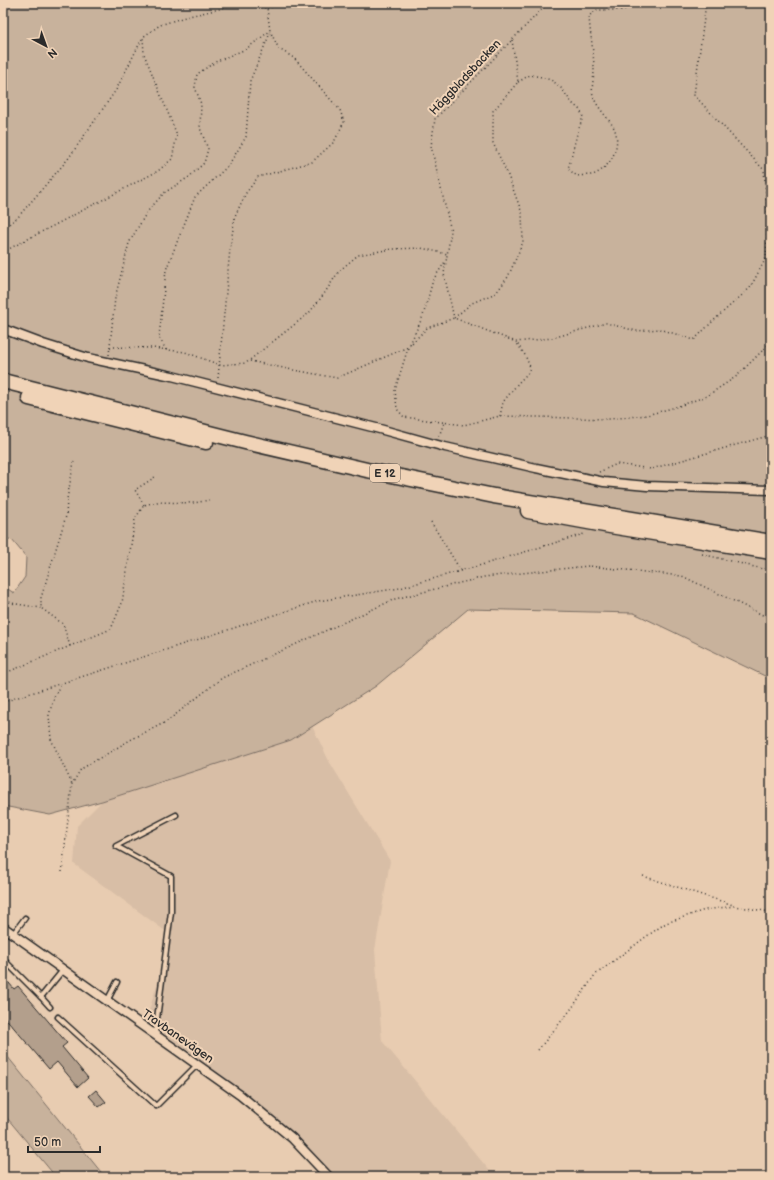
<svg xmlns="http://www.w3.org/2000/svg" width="774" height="1180" viewBox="0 0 774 1180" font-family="'Balsamiq Sans',sans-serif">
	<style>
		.built { fill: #d8bea6 }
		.green { fill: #c8b29c; stroke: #7a6e64 }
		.building { fill: #b39f8c; stroke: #2b2b2b }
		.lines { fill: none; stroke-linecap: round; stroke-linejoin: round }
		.lane-casing { stroke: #2b2b2b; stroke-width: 7 }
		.street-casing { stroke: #2b2b2b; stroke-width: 11 }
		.highway-casing { stroke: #2b2b2b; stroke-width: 17 }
		.path { stroke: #2b2b2b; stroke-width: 1.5; stroke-dasharray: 1 3; stroke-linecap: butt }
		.lane { stroke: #f0d3b7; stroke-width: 4 }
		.street { stroke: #f0d3b7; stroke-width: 8 }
		.highway { stroke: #f0d3b7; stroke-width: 14 }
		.labels { text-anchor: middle; stroke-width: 4; stroke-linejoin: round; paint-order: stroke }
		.shield { fill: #f0d3b7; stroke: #665d55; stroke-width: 1 }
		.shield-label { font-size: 11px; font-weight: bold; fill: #2b2b2b }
		.street-label { font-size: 12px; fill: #2b2b2b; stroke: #f0d3b7 }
	</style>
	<rect width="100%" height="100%" fill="#e8ccb1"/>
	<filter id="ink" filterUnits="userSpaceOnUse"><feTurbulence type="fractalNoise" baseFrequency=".025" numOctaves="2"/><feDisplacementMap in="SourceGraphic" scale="8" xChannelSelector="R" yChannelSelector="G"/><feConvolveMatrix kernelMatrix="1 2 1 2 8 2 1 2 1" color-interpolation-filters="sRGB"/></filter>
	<g filter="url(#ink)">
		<polygon class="built" points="312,726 329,761 390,861 375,950 382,1041 489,1170 498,1177 329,1177 292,1138 144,1027 172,936 74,864 77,826 102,801 291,740"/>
		<g class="green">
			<polygon points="3,3 771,3 771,679 634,613 468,609 376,686 291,740 102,801 50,815 3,806 3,586 14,593 25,577 26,557 12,540 3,537"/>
			<polygon points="3,1051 105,1177 56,1177 3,1113"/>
		</g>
		<g class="building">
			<polygon points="9,983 14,989 18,986 67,1043 62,1047 88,1078 78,1087 57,1062 49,1069 3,1015 3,987"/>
			<polygon points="96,1090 106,1102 99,1107 89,1096"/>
		</g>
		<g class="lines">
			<g class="lane-casing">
				<g id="lane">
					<polyline points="13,934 25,918"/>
					<polyline points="3,959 41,997"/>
					<polyline points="107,1001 117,982"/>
					<polyline points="50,1007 41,997 63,970"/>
					<polyline points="58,1017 156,1106 197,1065"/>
					<polyline points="155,1034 171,912 171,876 116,846 176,815"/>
				</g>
			</g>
			<g class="street-casing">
				<g id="street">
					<polyline points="3,329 43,344 88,358 172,376 376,428 445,447 536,468 604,482 647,486 771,490"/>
					<polyline points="3,927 240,1095 292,1138 329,1177"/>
				</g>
			</g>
			<g class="highway-casing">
				<g id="highway">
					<polyline points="3,381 245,442 367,470 494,496 771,542"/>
					<polyline points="29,398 206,442"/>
					<polyline points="528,511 610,526 771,552"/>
				</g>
			</g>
			<g class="path">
				<polyline points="267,8 293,3"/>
				<polyline points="512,40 518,82 493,111 493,143 507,173 522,213 523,242 508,277 496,293 472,303 454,318 444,274 451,231 431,146 435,119 548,3"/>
				<path d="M518,82l12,-7 12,2 11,4 8,7 11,15 8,7 3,7 -6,17 -9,35 9,7c5,-1 13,0 18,-2 16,-7 27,-29 19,-46 -6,-11 -18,-21 -21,-33 -2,-8 1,-16 1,-24 0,-19 -4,-37 -5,-55l7,-6h27l16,-7"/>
				<polyline points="3,229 18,217 68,159 116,90 143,37"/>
				<polyline points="3,252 158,171 172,159 177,135 144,54 143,37 160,25 185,17 245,3"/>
				<polyline points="410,344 423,316 433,280 445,262"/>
				<polyline points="110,347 152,348 185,352 220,365 246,363 309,313 324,294 339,271 358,255 392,249 421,248 447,254"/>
				<polyline points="408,348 395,390 397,409 404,417 464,425 500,416 610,419 647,415 679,406 707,396 737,376 771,342"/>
				<polyline points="166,350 159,337 166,270 195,197 228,166 246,137 250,81 270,33"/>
				<polyline points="109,355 115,298 129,243 147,212 164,193 189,177 204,163 208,149 200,128 201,104 195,87 197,74 217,61 246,49 270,31 267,8 242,4"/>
				<polyline points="250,361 288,369 337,378 408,347 427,328 454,318 516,342 552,338 606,323 636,331 660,329 694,340 713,321 750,288 766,258 768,216 764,170 694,95 706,3"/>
				<polyline points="218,378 230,249 235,216 246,193 258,177 312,162 334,142 344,122 340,110 294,58 279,49 270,31"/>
				<polyline points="500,416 503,402 519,382 528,373 530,367 525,355 516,342"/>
				<polyline points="439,436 444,423"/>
				<polyline points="599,472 617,464 651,469 771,435"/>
				<polyline points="144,505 135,490 155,477"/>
				<polyline points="431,522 461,571"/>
				<polyline points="702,554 771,571"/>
				<polyline points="3,597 11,603 41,608"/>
				<polyline points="70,646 63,624 41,608 41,598 66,516 67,499 74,462"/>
				<polyline points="3,674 111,629 122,603 135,519 144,505 157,502 194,503 209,500"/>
				<polyline points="60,685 54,697 49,715 51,739 72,784"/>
				<polyline points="3,702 318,601 400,588 485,564 584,534"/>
				<polyline points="62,872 72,784 81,769 132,739 166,722 222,678 395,599 484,577 589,566 682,576 771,619"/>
				<polyline points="643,876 733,905"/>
				<polyline points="538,1050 572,1008 595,975 647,936 666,923 705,910 734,906 771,912"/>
				<polyline points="3,1172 8,1177"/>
			</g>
			<use href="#lane" class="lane"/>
			<use href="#street" class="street"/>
			<use href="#highway" class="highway"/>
		</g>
	</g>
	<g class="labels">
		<rect class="shield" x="370" y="464" width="30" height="18" rx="3"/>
		<g class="shield-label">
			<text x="385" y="477">E 12</text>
		</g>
		<g class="street-label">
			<text transform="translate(465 77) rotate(-47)" y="4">Häggbladsbacken</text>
			<text transform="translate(178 1036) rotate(35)" y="4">Travbanevägen</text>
		</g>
	</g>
	<rect width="774" height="1180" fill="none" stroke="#f0d3b7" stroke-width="16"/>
	<rect x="8" y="8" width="758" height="1164" fill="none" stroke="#2b2b2b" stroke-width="1.5" filter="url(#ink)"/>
	<g transform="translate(46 46) rotate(139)" stroke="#f0d3b7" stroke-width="3" paint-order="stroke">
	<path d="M0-3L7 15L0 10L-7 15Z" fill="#2b2b2b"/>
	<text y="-6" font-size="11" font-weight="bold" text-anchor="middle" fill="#2b2b2b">N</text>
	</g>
	<path d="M28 1146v6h72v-6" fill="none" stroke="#2b2b2b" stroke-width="2"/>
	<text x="34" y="1146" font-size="12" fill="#2b2b2b" stroke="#f0d3b7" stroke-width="3" paint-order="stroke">50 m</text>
</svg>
